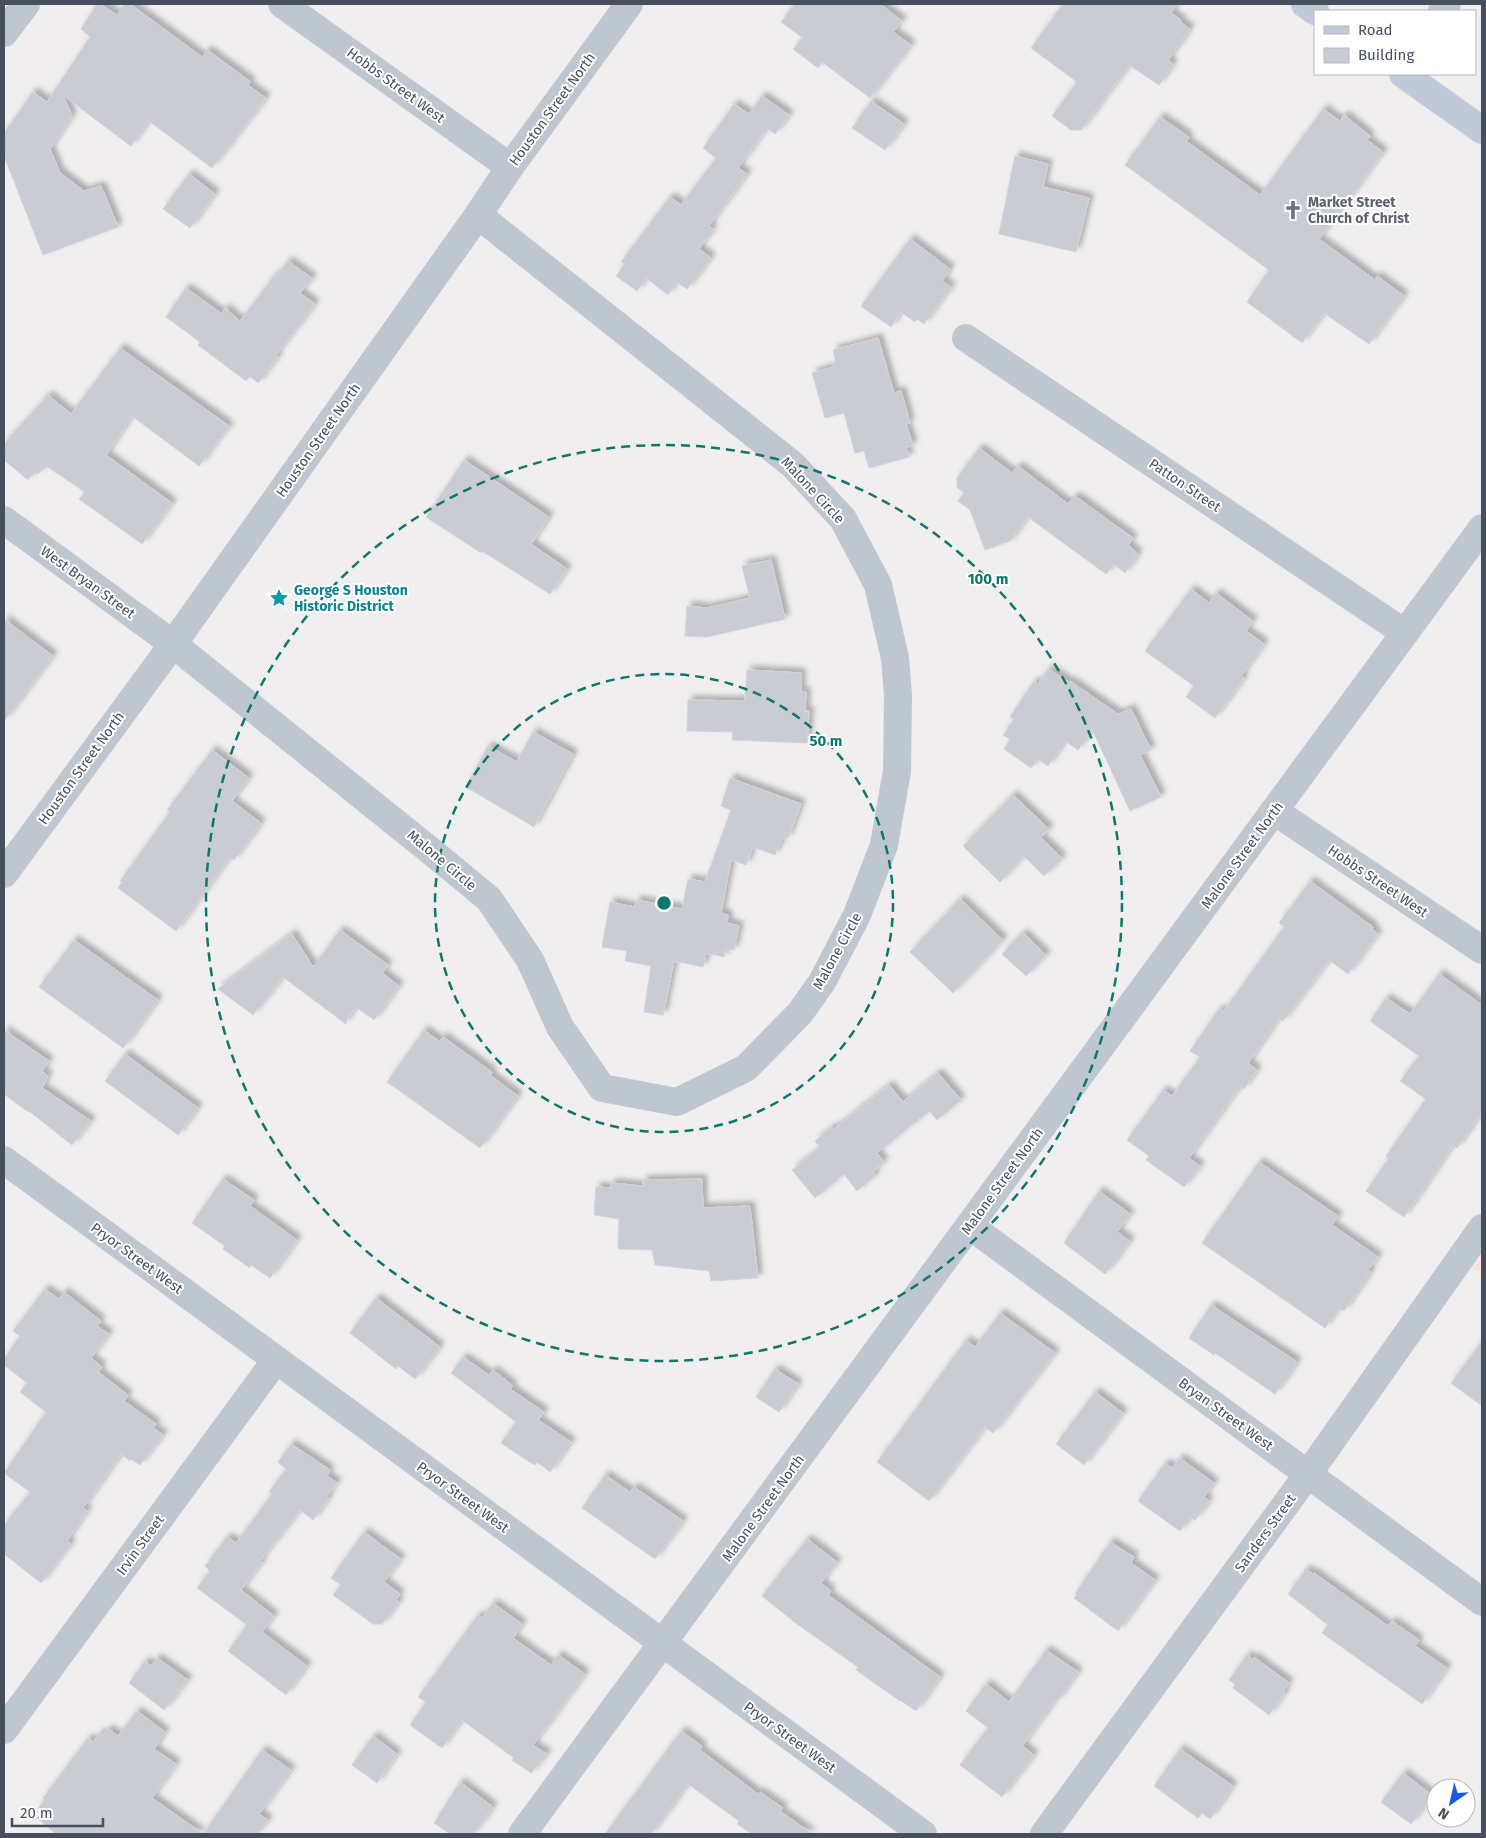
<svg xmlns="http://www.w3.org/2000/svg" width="1486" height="1838" viewBox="0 0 1486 1838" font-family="'Fira Sans',sans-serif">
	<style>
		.medical { fill: #fbe3dd }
		.building { fill: #caccd3; stroke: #d2d3da; filter: url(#shadow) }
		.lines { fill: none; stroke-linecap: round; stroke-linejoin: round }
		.street { stroke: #bec6d0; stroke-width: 28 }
		.secondary { stroke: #c0c9d7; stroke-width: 28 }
		.ring { fill: none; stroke: #0f766e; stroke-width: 2.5; stroke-dasharray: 9 6 }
		.labels { text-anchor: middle; stroke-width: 4; stroke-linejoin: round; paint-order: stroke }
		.street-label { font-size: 14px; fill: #464f5b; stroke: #fff }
		.worship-label { font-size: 14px; font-weight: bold; fill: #5b616d; stroke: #fff; text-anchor: start }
		.culture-label { font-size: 14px; font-weight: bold; fill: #0d838f; stroke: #fff; text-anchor: start }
		.centre { fill: #0f766e; stroke: #fff; stroke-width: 2.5 }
		.ring-label { font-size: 15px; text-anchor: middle; font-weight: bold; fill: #0f766e; stroke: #fff; stroke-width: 4; stroke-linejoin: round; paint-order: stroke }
	</style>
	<defs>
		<filter id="shadow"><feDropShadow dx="4.5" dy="-4.5" stdDeviation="2.5" flood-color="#0004"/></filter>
	</defs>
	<rect width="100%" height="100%" fill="#f0eeee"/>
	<polygon class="medical" points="1482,1255 1482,1275 1473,1268"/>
	<g class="building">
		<polygon points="97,4 100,4 117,15 125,4 130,4 202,57 207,50 251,82 248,85 266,98 212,168 149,121 131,146 63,95 72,116 50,149 60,173 84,191 101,186 118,227 43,255 4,156 4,133 33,92 47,102 90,37 81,29"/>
		<polygon points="795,4 880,4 902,21 893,32 911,45 870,98 822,62 818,68 793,49 803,38 781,22"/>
		<polygon points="1063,4 1177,4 1171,13 1181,20 1180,22 1190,29 1168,60 1173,64 1159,85 1129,65 1081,130 1071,130 1052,116 1077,82 1031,48"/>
		<polygon points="762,96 789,115 775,134 767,128 738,168 747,174 709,226 713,229 699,249 711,258 687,289 677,282 668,295 646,278 637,291 616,276 625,264 621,262 670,197 681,205 716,158 703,148 734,104 753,117 749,114"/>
		<polygon points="871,101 904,124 885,150 852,128"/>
		<polygon points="1323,109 1340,121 1344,115 1370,136 1367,140 1383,152 1319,239 1375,280 1377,276 1404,296 1369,344 1324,313 1302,343 1247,302 1269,270 1125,165 1160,117 1189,137 1186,141 1260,195"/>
		<polygon points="1015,156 1048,164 1043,187 1089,198 1076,252 999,234"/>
		<polygon points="189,174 215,194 190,228 163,209"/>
		<polygon points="910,239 950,269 942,281 951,287 924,324 917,319 915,322 901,312 891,327 861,306"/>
		<polygon points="288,261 312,278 300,293 315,304 276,355 278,357 258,383 250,376 246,381 198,345 200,342 166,317 186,288 222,314 225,308 240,321 274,276 276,277"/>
		<polygon points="878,338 894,393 901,391 910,423 906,424 913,446 906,447 909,457 869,468 864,451 855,453 844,413 825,418 812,373 834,367 833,363 836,362 833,350"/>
		<polygon points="120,348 229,426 199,466 132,416 106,455 172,503 142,544 79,499 85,492 46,466 38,474 35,471 28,480 4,460 4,444 48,395 71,414"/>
		<polygon points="979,448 1012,473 1018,466 1068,504 1075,496 1133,538 1128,545 1138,554 1125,573 1114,564 1106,574 1028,517 1010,541 985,550 970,510 958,501 964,493 957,487 957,478"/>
		<polygon points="464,460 549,517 531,544 567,569 550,594 482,551 481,553 426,517"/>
		<polygon points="771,560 785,619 707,637 685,636 687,606 707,608 750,598 742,566"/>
		<polygon points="1191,589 1209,603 1216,593 1253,621 1246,631 1264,644 1241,676 1244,678 1215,718 1186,697 1194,686 1145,651"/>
		<polygon points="4,619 53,656 4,721"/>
		<polygon points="1048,669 1072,684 1070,681 1118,714 1131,709 1151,750 1140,755 1161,797 1130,811 1092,729 1078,750 1065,741 1048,766 1038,759 1031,768 1004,749 1010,739 1003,735 1014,719 1010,717 1034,681 1038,684"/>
		<polygon points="747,670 801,673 801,692 806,692 805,711 809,711 807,743 732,740 733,732 687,731 688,700 745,701"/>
		<polygon points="533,732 573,754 534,827 466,787 488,746 517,762"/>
		<polygon points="212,750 249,778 232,801 261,823 234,860 230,857 176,931 118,888 122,882 120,881 170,812 167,810"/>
		<polygon points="730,778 801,804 788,838 783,836 775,855 753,847 746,865 731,860 721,913 728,915 727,923 739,926 734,950 725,949 724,957 706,953 703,967 674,961 663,1015 644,1012 651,966 625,961 627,951 602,947 610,902 635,907 636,900 682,909 688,879 705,882 731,810 721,806"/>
		<polygon points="1013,795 1049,829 1041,838 1062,858 1044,876 1024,856 1000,882 963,846"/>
		<polygon points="1310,881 1373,927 1372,929 1378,934 1348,974 1329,960 1283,1021 1279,1018 1248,1063 1257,1070 1244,1089 1240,1086 1189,1158 1200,1166 1184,1187 1146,1160 1149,1156 1127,1140 1163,1090 1172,1096 1200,1057 1190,1051 1219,1009 1223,1012 1284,927 1279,923"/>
		<polygon points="960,899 1003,940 953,993 910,952"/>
		<polygon points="340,930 388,965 382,973 399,986 374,1020 356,1007 346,1021 346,1024 283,977 253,1015 218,989 292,934 313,967"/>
		<polygon points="1023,933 1046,955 1026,976 1002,954"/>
		<polygon points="74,940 158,1000 123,1048 39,987"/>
		<polygon points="1439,974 1482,1005 1482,1112 1457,1148 1453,1145 1404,1217 1366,1191 1389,1158 1386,1156 1426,1099 1400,1081 1419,1056 1370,1021 1386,998 1410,1014"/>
		<polygon points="4,1030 49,1061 42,1071 48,1076 42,1088 91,1121 72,1145 29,1111 28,1112 4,1094"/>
		<polygon points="424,1030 439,1041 443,1037 492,1072 490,1075 518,1096 480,1148 387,1082"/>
		<polygon points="125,1054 198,1108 178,1135 105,1081"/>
		<polygon points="938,1073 961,1100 937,1120 929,1111 877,1153 884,1162 873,1172 875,1176 857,1191 844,1174 815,1198 792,1170 820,1148 815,1141 832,1127 834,1129 889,1085 903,1102"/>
		<polygon points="1259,1162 1338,1216 1332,1225 1378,1257 1368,1270 1371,1272 1344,1311 1339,1308 1325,1328 1202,1243"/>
		<polygon points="223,1179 254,1200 250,1206 297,1240 270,1278 251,1265 250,1268 223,1249 225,1246 192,1223"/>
		<polygon points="702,1179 703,1208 750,1206 758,1278 711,1281 709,1271 655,1265 652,1250 618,1249 619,1219 594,1215 596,1187 611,1188 611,1183 643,1186 643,1180"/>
		<polygon points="1099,1191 1130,1214 1117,1232 1130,1241 1105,1274 1064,1243"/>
		<polygon points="45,1289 59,1299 64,1292 101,1321 97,1326 109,1334 91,1358 102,1367 98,1372 128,1395 124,1401 156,1424 153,1428 163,1435 140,1465 131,1459 130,1461 121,1454 83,1508 87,1511 67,1541 71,1544 41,1583 4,1554 4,1525 30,1492 4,1473 46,1412 20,1392 27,1383 4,1365 4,1359 20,1336 13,1331"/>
		<polygon points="376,1298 440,1347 415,1379 398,1366 396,1369 350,1333"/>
		<polygon points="1211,1305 1297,1362 1275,1394 1215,1353 1214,1355 1189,1338"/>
		<polygon points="1000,1313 1055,1353 993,1433 985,1427 929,1501 877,1462 966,1340 975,1347"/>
		<polygon points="1482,1341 1482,1406 1451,1383"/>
		<polygon points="463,1357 489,1375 493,1370 513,1386 510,1389 544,1412 538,1420 571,1442 550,1472 537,1462 535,1465 528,1461 501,1443 516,1422 451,1373"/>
		<polygon points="775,1369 798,1384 779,1412 756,1397"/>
		<polygon points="1095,1392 1123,1413 1084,1465 1056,1444"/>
		<polygon points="291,1444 330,1470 327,1476 337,1483 327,1496 329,1498 313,1520 300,1510 260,1561 262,1562 241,1590 274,1616 262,1632 307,1666 286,1695 228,1651 247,1625 197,1588 210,1571 205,1566 227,1537 236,1543 272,1494 269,1492 286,1469 278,1462"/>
		<polygon points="1180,1458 1214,1483 1204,1497 1209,1501 1195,1520 1190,1517 1180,1531 1138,1501 1165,1463 1172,1468"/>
		<polygon points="605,1475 630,1492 634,1487 683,1521 655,1559 582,1508"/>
		<polygon points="364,1532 401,1559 384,1582 400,1594 396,1600 399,1602 382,1624 373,1624 333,1595 341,1585 331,1578"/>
		<polygon points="807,1539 837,1562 821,1583 831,1591 828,1595 940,1677 916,1711 900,1700 900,1701 856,1670 858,1667 797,1624 762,1596"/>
		<polygon points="1110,1542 1134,1557 1131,1563 1155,1580 1118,1631 1074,1598 1077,1595 1075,1594"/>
		<polygon points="1306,1569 1313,1574 1314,1573 1388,1626 1392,1621 1419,1640 1415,1646 1447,1668 1422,1704 1322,1633 1328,1625 1288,1594"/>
		<polygon points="493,1603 522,1624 513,1638 551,1665 558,1655 585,1674 533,1745 547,1754 531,1773 512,1760 514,1758 462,1720 442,1748 410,1725 426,1702 418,1697 478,1615 482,1618"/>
		<polygon points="1046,1650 1078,1672 1058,1700 1056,1699 1022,1746 1034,1755 1002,1797 960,1765 988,1728 966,1711 986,1684 1009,1702"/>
		<polygon points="1247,1655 1252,1659 1254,1657 1289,1683 1283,1692 1285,1693 1269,1715 1233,1688 1235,1684 1229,1680"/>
		<polygon points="157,1658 188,1680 164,1710 129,1683 145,1661 151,1666"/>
		<polygon points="137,1711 165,1732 154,1749 176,1764 152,1798 203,1834 262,1750 291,1770 259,1814 268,1820 257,1834 56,1834 37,1818 43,1811 38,1808 45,1800 43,1798 88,1738 93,1742 100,1733 103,1735 108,1729 118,1736"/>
		<polygon points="681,1731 702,1746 700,1750 758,1794 760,1792 783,1808 780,1811 812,1834 752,1834 737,1824 739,1821 688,1784 651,1834 605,1834"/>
		<polygon points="373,1736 397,1754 377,1783 352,1765"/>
		<polygon points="1180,1749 1233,1786 1210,1819 1202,1813 1198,1818 1154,1786"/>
		<polygon points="1403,1773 1432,1795 1411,1824 1381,1802"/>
		<polygon points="460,1782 493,1807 473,1834 450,1834 434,1823"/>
	</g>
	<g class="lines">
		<g class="street">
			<polyline points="282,4 510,167"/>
			<polyline points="1442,11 1447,4"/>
			<polyline points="4,33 26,4"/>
			<polyline points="966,338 1405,633"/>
			<polyline points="4,520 173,644 432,852 489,899 530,960 560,1027 602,1088 677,1102 746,1068 800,1013 822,982 857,915 884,845 897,771 898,696 895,658 878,585 843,519 793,465 478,215"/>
			<polyline points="1274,811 1482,950"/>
			<polyline points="4,874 173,644 478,215 510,167 629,4"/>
			<polyline points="4,1160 923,1834"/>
			<polyline points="970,1226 1482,1602"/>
			<polyline points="4,1730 276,1360"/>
			<polyline points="522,1834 1482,528"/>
			<polyline points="1044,1834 1308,1474 1482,1228"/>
		</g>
		<g class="secondary">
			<polyline points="1305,4 1315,11"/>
			<polyline points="1403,74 1482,130"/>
		</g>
	</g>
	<g class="ring">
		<circle cx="664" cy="903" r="229"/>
		<circle cx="664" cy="903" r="458"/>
	</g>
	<defs>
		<g id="church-bare" transform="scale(1.5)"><path d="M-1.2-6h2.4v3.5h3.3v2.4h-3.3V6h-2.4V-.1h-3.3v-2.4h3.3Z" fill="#6b7280" stroke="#fff" stroke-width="2.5" paint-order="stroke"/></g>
		<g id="sight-bare" transform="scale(1.5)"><path d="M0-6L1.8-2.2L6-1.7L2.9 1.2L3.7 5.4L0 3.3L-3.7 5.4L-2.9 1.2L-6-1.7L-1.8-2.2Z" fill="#0f9aa8" stroke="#fff" stroke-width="2.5" paint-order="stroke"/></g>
	</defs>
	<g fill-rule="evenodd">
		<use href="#church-bare" x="1293" y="210"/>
		<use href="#sight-bare" x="279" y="598"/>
	</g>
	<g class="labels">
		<g class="street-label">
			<text transform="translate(396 85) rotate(36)" y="5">Hobbs Street West</text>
			<text transform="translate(552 109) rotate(-54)" y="5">Houston Street North</text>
			<text transform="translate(318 440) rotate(-55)" y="5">Houston Street North</text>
			<text transform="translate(1185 485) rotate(34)" y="5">Patton Street</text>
			<text transform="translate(813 490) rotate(47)" y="5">Malone Circle</text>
			<text transform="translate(88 582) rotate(36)" y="5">West Bryan Street</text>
			<text transform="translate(81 768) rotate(-54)" y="5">Houston Street North</text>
			<text transform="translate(1242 855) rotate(-54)" y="5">Malone Street North</text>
			<text transform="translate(442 860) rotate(40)" y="5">Malone Circle</text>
			<text transform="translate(1378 881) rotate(34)" y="5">Hobbs Street West</text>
			<text transform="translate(837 951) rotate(-61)" y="5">Malone Circle</text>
			<text transform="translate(1002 1181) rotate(-54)" y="5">Malone Street North</text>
			<text transform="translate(137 1258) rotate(36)" y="5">Pryor Street West</text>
			<text transform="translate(1226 1414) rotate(36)" y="5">Bryan Street West</text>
			<text transform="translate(463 1497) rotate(36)" y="5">Pryor Street West</text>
			<text transform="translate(763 1508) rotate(-54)" y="5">Malone Street North</text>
			<text transform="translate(1265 1533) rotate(-54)" y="5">Sanders Street</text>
			<text transform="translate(140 1545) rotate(-54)" y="5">Irvin Street</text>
			<text transform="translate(790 1737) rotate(36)" y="5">Pryor Street West</text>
		</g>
		<g class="worship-label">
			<text x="1308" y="207">Market Street<tspan x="1308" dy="16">Church of Christ</tspan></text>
		</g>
		<g class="culture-label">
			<text x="294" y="595">George S Houston<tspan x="294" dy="16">Historic District</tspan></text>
		</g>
	</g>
	<circle cx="664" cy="903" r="8" class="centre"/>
	<g class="ring-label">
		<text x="988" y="584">100 m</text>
		<text x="826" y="746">50 m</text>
	</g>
	<rect width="1486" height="1838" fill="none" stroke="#464f5b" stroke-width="10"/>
	<rect x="1314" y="10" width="162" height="65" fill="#ffffff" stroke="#b5b9bd"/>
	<rect x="1324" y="26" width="25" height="8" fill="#c0c9d7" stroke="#b5b9bd"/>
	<text x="1358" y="35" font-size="15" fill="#464f5b">Road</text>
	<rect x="1324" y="48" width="25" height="15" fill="#caccd3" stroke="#b5b9bd"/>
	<text x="1358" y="60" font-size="15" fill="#464f5b">Building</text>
	<g transform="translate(1451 1803) rotate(214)"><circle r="24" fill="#ffffff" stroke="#b5b9bd"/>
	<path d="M0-4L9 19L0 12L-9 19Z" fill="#165ae2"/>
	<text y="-8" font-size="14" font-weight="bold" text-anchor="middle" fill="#464f5b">N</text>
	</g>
	<path d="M12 1818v8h91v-8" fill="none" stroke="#464f5b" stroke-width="2.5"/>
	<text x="20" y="1818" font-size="15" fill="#464f5b" stroke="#ffffff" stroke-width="4" paint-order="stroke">20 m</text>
</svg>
